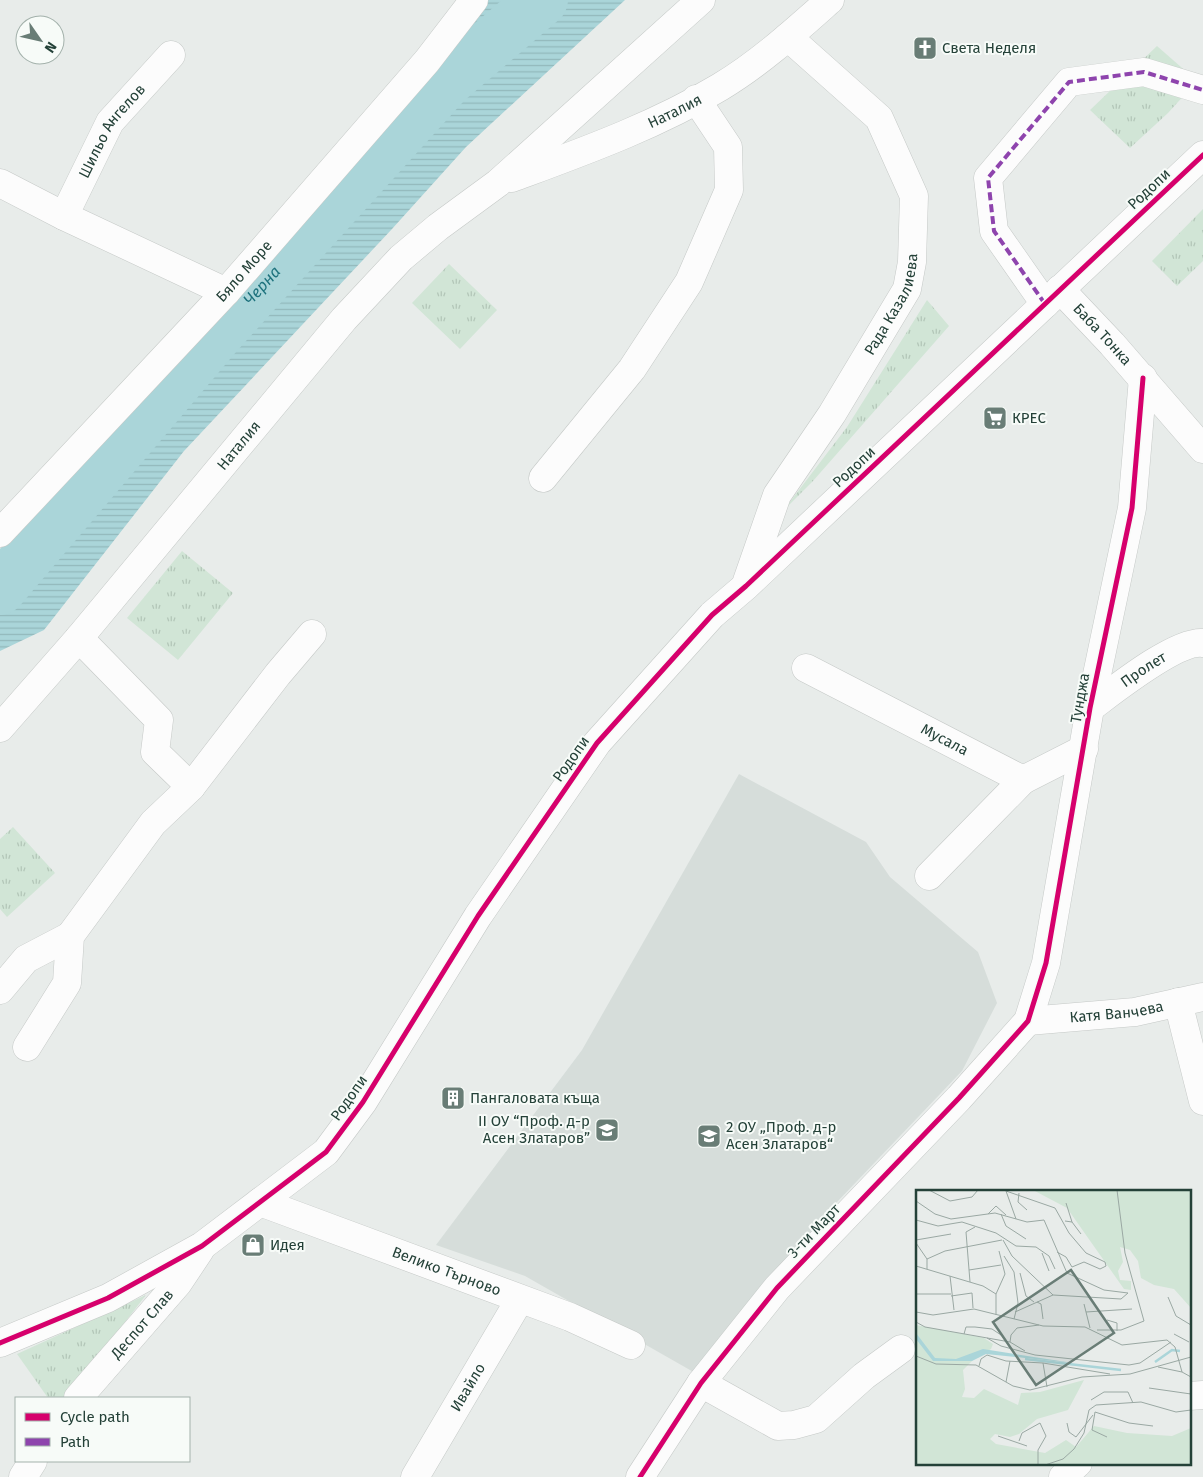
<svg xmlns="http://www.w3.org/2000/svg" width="1203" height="1477" viewBox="0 0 1203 1477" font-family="'Fira Sans',sans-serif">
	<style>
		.built { fill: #d6ddda }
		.grass { fill: url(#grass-tufts) }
		.water { fill: url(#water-rules) }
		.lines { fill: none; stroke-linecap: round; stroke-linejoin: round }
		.river { stroke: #aad5d9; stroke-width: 52 }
		.minor-casing { stroke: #c5c9c7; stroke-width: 29 }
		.minor { stroke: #fcfcfc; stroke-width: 28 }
		.quiet { stroke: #8e44ad; stroke-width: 4; stroke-dasharray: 8 4; stroke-linecap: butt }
		.cycleway-casing { stroke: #f7fbf8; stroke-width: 8 }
		.cycleway { stroke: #d6006c; stroke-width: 5 }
		.labels { text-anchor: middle; stroke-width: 4; stroke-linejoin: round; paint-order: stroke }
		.poi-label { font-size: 15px; fill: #244138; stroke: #f7fbf8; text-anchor: start }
		.street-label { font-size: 15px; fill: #244138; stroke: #f7fbf8 }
		.water-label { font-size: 16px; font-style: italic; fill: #1e727d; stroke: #f7fbf8 }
		.inset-river { fill: none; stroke: #aad5d9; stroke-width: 2.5 }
		.inset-road { fill: none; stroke: #9aa8a3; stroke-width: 1 }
		.view { fill: #697d76; fill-opacity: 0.15; stroke: #697d76; stroke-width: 2.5 }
		.inset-edge { fill: none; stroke: #244138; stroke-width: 2.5 }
	</style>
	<defs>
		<pattern id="grass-tufts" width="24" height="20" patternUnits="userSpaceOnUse" patternTransform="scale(1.25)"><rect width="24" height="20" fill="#d1e5d6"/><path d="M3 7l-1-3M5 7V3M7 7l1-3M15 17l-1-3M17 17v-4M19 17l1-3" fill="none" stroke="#b3c6b8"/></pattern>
		<pattern id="water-rules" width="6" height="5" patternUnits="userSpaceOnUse" patternTransform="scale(1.25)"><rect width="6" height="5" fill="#aad5d9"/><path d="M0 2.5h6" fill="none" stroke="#92b8bb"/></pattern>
	</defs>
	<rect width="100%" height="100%" fill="#e8ecea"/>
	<polygon class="built" points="739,774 866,842 890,877 978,952 997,1003 962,1071 838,1201 697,1374 525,1276 436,1245 582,1050"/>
	<g class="grass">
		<polygon points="1157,46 1197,81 1168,113 1130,148 1090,110"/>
		<polygon points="1203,209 1203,261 1177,286 1152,261"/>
		<polygon points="449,264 497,310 460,349 412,303"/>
		<polygon points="927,300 949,326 813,481 783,511 847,427"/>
		<polygon points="182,551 233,593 178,660 127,618"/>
		<polygon points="13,827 55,873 7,917 0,909 0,839"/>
		<polygon points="146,1295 66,1398 48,1398 17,1354"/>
	</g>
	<polygon class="water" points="481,0 625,0 466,147 392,229 184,451 44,630 0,651 0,612 42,551 404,156 425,83"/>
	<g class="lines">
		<path class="river" id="s1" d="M0,589l219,-257 227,-250 96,-82"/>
		<g class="minor-casing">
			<g id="minor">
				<path id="s2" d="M512,178c70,-26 143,-52 208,-91 40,-24 75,-56 110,-87"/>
				<polyline points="0,183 64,216 226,292"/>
				<path id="s3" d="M64,216l46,-94 61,-67"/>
				<path id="s4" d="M1060,289l52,55 91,105"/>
				<polyline points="1045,304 994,231 988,178 1069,82 1144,72 1203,90"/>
				<polyline points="543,478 632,369 689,282 729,190 728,147 696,99"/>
				<path id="s5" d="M0,533l226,-241 201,-231 47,-61"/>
				<path id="s6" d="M747,581l30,-86 55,-81 75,-125 5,-27 2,-66 -35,-78 -91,-81"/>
				<polyline points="79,638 159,720 155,752 191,787"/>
				<path id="s7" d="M806,668l217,112 61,-31"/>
				<path id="s8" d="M1090,708c23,-17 86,-68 113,-65"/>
				<path id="s9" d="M0,728l79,-90 265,-319 57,-61 37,-31 60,-44 203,-183"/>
				<polyline points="929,876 1023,780"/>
				<polyline points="0,990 26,959 70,936"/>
				<polyline points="1178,1002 1203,1101"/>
				<path id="s10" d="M1028,1021l107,-9 68,-15"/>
				<polyline points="27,1047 67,983 70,936 153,823 191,787 278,674 312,634"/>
				<path id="s11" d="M260,1202l310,115 61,28"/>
				<polyline points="0,1343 108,1298 202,1246 326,1152 363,1102 478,916 597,743 712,615 746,586 1203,155"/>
				<polyline points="701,1383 778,1426 794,1425 816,1419 864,1376 901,1349"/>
				<polyline points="1189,1396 1203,1395"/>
				<path id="s12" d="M78,1398l100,-115 22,-33"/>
				<polyline points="23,1477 33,1461"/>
				<path id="s13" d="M415,1477l105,-178"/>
				<polyline points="640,1477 701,1383 777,1288 959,1098 1028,1021 1046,963 1090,708 1132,508 1143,378"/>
				<polyline points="1063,1477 1078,1463"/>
			</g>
		</g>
		<use href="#minor" class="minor"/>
		<polyline class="quiet" points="1045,304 994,231 988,178 1069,82 1144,72 1203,90"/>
		<g class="cycleway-casing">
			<g id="cycleway">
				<polyline points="0,1343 108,1298 202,1246 326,1152 363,1102 478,916 597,743 712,615 746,586 1203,155"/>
				<polyline points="640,1477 701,1383 777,1288 959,1098 1028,1021 1046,963 1090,708 1132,508 1143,378"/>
			</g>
		</g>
		<use href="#cycleway" class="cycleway"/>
	</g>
	<defs>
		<g id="church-square" transform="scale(1.25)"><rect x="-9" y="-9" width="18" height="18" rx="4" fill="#697d76" stroke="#f7fbf8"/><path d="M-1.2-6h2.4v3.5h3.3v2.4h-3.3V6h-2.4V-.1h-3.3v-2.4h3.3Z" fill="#fff"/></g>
		<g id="supermarket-square" transform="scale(1.25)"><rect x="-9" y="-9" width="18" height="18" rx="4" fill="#697d76" stroke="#f7fbf8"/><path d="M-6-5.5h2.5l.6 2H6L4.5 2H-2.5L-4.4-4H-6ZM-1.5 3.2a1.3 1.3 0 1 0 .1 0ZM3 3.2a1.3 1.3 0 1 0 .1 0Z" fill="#fff"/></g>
		<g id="building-square" transform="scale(1.25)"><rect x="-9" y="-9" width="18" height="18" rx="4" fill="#697d76" stroke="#f7fbf8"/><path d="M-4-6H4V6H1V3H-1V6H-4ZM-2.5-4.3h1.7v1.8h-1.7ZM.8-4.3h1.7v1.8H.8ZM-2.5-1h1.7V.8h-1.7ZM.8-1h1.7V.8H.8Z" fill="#fff"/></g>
		<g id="school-square" transform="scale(1.25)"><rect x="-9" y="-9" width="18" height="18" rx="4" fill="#697d76" stroke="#f7fbf8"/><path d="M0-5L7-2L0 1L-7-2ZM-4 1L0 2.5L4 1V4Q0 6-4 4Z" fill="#fff"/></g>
		<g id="shop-square" transform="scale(1.25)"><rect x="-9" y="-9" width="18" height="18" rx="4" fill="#697d76" stroke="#f7fbf8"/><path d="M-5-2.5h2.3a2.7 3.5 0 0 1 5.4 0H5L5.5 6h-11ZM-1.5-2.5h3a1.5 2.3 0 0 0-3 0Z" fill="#fff"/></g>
	</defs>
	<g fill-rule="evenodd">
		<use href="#church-square" x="925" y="48"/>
		<use href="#supermarket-square" x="995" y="418"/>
		<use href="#building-square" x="453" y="1098"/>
		<use href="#school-square" x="607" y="1130"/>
		<use href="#school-square" x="709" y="1136"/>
		<use href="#shop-square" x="253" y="1245"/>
	</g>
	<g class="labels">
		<g class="poi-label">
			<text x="942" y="53">Света Неделя</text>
			<text x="1012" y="423">КРЕС</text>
			<text x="470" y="1103">Пангаловата къща</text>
			<text x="590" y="1126" text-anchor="end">II ОУ “Проф. д-р<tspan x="590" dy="17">Асен Златаров”</tspan></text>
			<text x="726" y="1132">2 ОУ „Проф. д-р<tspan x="726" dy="17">Асен Златаров“</tspan></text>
			<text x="270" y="1250">Идея</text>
		</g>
		<g class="street-label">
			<text dy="5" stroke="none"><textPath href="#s2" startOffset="176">Наталия</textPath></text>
			<text dy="5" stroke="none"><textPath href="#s3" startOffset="98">Шильо Ангелов</textPath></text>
			<text transform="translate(1149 189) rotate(-43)" y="5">Родопи</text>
			<text dy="5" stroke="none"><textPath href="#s5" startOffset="358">Бяло Море</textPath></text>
			<text dy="5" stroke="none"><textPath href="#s6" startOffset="315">Рада Казалиева</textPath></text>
			<text dy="5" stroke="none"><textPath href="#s4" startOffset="62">Баба Тонка</textPath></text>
			<text dy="5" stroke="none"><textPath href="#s9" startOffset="370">Наталия</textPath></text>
			<text transform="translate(854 467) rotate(-43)" y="5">Родопи</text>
			<text dy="5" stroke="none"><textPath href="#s8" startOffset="66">Пролет</textPath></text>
			<text transform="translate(1080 698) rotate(-80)" y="5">Тунджа</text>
			<text dy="5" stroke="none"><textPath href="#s7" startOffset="156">Мусала</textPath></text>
			<text transform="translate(571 759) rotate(-55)" y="5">Родопи</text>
			<text dy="5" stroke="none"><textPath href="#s10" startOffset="89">Катя Ванчева</textPath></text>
			<text transform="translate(349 1098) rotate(-55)" y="5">Родопи</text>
			<text transform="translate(814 1231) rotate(-46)" y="5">3-ти Март</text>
			<text dy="5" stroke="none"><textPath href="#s11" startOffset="199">Велико Търново</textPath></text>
			<text dy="5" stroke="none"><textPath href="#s12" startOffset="98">Деспот Слав</textPath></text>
			<text dy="5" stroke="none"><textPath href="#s13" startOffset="104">Ивайло</textPath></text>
		</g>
		<g class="water-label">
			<text dy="6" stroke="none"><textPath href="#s1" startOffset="401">Черна</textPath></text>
		</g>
	</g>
	<g transform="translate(916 1190)">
		<rect width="275" height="275" fill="#e8ecea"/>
		<path d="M117,0h158v118l-17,-19 -20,-4 -13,-7 -3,-17 -8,-11 -10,-3 3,15 -5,9 2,9 11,1v9l-7,-1 -57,-81zM0,135l68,13 9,6 -2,5 -17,10 -11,11 2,19 -3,8 12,1 10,-9 34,16 3,-12 19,-1 44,-12 -16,30 -31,9 -18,15 -9,3 -15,-3 -5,5 6,5 49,9 21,-13 10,7 18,-21 33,7 45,3 19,-8v37h-275z" fill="#d1e5d6"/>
		<path d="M0,143l19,25 21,1 27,-10 90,14 -87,-9 -14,7h-39l-17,-22z" fill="#aad5d9"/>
		<path class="inset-river" d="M109,169l96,11M239,172l17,-12 8,1"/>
		<path class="inset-road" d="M13,0l21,11 22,-4 6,-7M90,1l49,17 14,25 17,20 19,9 1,4 -6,3 -16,-7 -12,5 -6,-10 -9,-5M90,1l10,28M103,3l-1,9 9,8M0,11l19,13 16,5 44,-6 32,9 17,-2 23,53 37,17 24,3 -7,6 -68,-4 -38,17M72,24l8,-8 10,9M85,24l5,12 20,13M0,30l22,6 24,-4 34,11 20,13 20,1 13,9 6,13M149,31l7,1 -6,-19M156,32l9,12M0,50l35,-6M87,50l9,16 41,39M0,53l11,16v10M126,63l7,18M88,66l10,16 4,31 -4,16M11,69l18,-8 57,-11M0,76l67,20 13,8M53,80l32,-5M104,83l6,23 8,6M34,86l4,34M54,92l-4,-50 9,-5M0,104h35M35,106l21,-3 1,15M252,107l8,19 15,9M121,112l4,2 2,15M168,114l6,24M0,122l17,3 41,-6 69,17 42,1 37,18 45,-5 8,7 7,25 9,5M170,122l46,-3M80,125v-21l9,-20 -6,-23M191,130l10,3v8M0,132l9,5 85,15 15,9M181,140h24l23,-9 -19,-68 -8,-63M48,144l2,-7h9l17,2 9,6M258,144l15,8M71,148l14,8 34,9 94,10 11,-2 31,-21M94,152l1,-7 6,-7 22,-3M0,166l20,8 40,1 37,21 17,4 52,-13 48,-3 61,-17M127,173l4,24M63,176l2,-7 6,-4 19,6 37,2 67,11M242,177l24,5M90,192l4,-21M233,198l42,6M175,210l13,-8h24l5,11M151,233l2,9 7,5 17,-22M82,246l29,10M191,247l-15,-7 3,-18 34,11 24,3M103,251l3,-8 18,-10 6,13 -8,14v15M129,275l18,-6 11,-10 10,-16 5,-23 7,-5 45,-3 35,10 15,-2"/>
		<path class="view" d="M155,80l43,63 -78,52 -43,-63z"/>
		<rect width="275" height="275" class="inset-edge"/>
	</g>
	<rect x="15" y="1397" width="175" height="65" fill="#f7fbf8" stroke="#a3b1ab"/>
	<rect x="25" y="1413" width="25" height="8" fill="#d6006c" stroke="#a3b1ab"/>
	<text x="60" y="1422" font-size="15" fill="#244138">Cycle path</text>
	<rect x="25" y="1438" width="25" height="8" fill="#8e44ad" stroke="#a3b1ab"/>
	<text x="60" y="1447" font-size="15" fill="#244138">Path</text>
	<g transform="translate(40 40) rotate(124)"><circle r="24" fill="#f7fbf8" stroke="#a3b1ab"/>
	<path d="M0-4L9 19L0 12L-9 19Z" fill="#697d76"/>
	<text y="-8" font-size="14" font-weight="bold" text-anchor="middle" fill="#244138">N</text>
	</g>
</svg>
